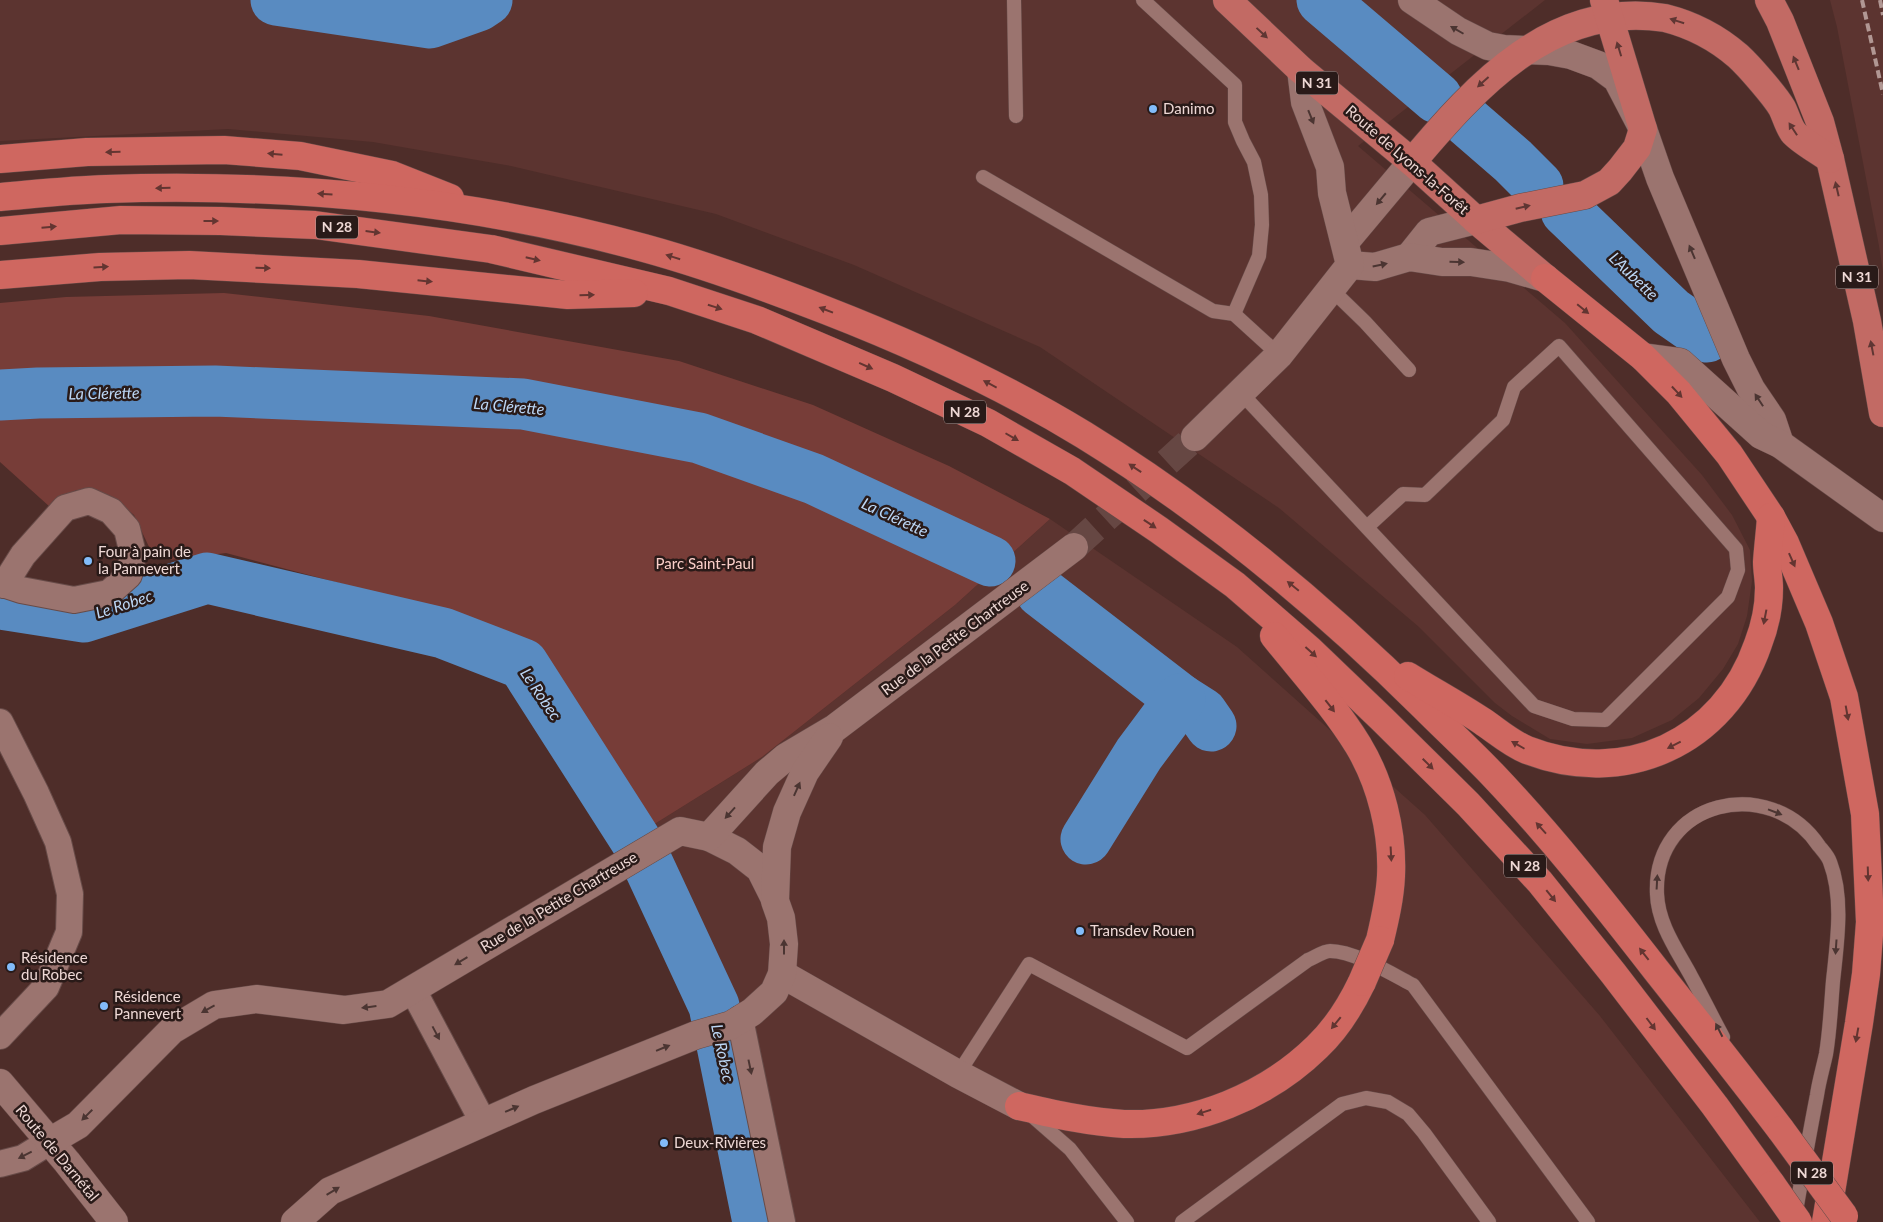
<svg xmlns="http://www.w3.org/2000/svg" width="1883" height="1222" viewBox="0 0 1883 1222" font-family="Lato,sans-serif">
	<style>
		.built { fill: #5c3430 }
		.green { fill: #773d38 }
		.water { fill: #598bc1; stroke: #86a2c7 }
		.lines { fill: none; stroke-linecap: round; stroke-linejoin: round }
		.river { stroke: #598bc1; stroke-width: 51 }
		.tertiary-tunnel { stroke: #664743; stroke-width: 28; stroke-dasharray: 28 14; stroke-linecap: butt }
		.service-casing { stroke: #674b48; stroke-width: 15 }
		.minor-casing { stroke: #674b48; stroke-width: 28 }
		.tertiary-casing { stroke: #674b48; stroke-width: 29 }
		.primary-casing { stroke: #674b48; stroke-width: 29 }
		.trunk-casing { stroke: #674b48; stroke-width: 29 }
		.service { stroke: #9b746f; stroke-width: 14 }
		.minor { stroke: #9b746f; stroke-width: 26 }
		.tertiary { stroke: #9b746f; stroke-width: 28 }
		.primary { stroke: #c26a64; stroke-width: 28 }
		.trunk { stroke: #cf6760; stroke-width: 28 }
		.rail { stroke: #b19793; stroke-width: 4; stroke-dasharray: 8 4; stroke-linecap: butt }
		.trunk-bridge-casing { stroke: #674b48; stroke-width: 29; stroke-linecap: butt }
		.trunk-bridge { stroke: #cf6760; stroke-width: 28 }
		.oneway { fill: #5f3633 }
		.oneway2 { fill: #4b3532 }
		.oneway3 { fill: #633531 }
		.poi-dot { fill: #82bcfa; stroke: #291a18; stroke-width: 2 }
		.labels { text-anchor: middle; stroke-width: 5; stroke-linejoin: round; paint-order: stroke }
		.shield { fill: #291a18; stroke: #b39f9c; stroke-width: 1 }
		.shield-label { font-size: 14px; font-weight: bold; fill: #eed8d5 }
		.poi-label { font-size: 15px; fill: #eed8d5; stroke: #291a18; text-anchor: start }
		.street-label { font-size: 15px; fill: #eed8d5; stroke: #291a18 }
		.park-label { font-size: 15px; fill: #fbcfc9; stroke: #291a18 }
		.water-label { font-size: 16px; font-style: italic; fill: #bcd7f6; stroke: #291a18 }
	</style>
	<rect width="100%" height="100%" fill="#4e2d29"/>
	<g class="built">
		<polygon points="0,0 1545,0 1358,146 1565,323 1702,475 1732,515 1750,550 1752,581 1747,616 1738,644 1723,669 1699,698 1672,720 1632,738 1587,744 1550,739 1512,716 1495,703 1419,627 1279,508 1040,347 854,265 716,214 511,166 373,142 228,129 0,141"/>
		<polygon points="1830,0 1883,0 1883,272 1879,246 1837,27"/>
		<polygon points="1050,519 1237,647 1425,815 1600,1016 1760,1222 766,1222 733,1045 653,825 762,757 955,605"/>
	</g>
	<polygon class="green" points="224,293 429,316 679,361 813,405 949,466 1050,519 955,605 762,757 653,825 599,749 538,647 479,620 226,553 170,560 150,549 134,515 111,496 76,490 50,507 0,462 0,303 66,297"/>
	<polygon class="water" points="733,1045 766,1222 742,1222 713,1055"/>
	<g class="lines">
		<g class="river">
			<polyline points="276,0 430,23 478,6 487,0"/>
			<polyline points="1322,0 1437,98"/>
			<polyline points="1468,122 1513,161 1538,186"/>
			<polyline points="1566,211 1671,312 1707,337"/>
			<polyline points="0,395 38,393 215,391 523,404 699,438 814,479 990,561"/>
			<polyline points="1041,592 1180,699 1202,713 1211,726"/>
			<polyline points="0,604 84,617 207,578 443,633 523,664 640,847 714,1006 758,1222"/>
			<polyline points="1086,839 1139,754 1180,699"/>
		</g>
		<polyline class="tertiary-tunnel" points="1074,547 1195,437"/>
		<g class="service-casing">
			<g id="service">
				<polyline points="1014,0 1016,116"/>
				<polyline points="1143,0 1235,85 1235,122 1243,141 1254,162 1261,195 1262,225 1259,256 1234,314"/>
				<polyline points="983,177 1213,311 1234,314 1279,355"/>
				<polyline points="1331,289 1365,322 1409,370"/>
				<polyline points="1241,393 1534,706 1573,719 1605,720 1728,597 1738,570 1736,549 1559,346 1514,387 1503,420 1425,495 1403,494 1367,527"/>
				<path d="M1723,1037c-11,-20 -21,-41 -32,-61 -14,-26 -33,-52 -34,-82 -4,-94 113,-121 162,-48 4,5 9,10 11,16 14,36 7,81 3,119 -2,24 -3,49 -7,73 -3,14 -7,27 -9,41 -8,41 -15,81 -22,122"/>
				<path d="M958,1074l71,-110 158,84 121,-88c7,-3 16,-9 22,-9 24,0 62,23 83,34l175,237"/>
				<polyline points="1030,1114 1070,1149 1127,1222"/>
				<polyline points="1182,1222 1342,1104 1366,1098 1388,1102 1408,1114 1424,1133 1489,1222"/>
			</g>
		</g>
		<g class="minor-casing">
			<g id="minor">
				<polyline points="0,583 21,590 74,600 109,593 129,575 133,554 127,529 111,511 89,501 65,508 23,555 4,585"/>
				<polyline points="0,722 36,793 58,842 70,894 69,932 46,987 0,1036"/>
				<polyline points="413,990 483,1122"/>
				<polyline points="740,1019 782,1222"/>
				<polyline points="0,1164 23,1158 49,1142"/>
			</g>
		</g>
		<g class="tertiary-casing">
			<g id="tertiary">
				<polyline points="1412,0 1458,31 1488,46 1504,49 1549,51 1571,55 1598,65 1617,79 1643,129 1660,178 1736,359 1751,389 1772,420 1780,444"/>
				<polyline points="1345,242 1412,162"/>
				<polyline points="1409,257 1429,232 1476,220"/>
				<polyline points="1350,265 1375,267 1409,257 1442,262 1471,262 1510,268 1545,278"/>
				<polyline points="1643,357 1680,362 1761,435 1780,444 1883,518"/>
				<polyline points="1195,437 1279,355 1350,265 1332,193 1330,167 1305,102 1301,70"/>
				<polyline points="709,837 737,851 760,869 775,899"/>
				<polyline points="782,974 958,1074 1019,1106"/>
				<polyline points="0,1083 67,1162 114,1222"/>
				<polyline points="49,1142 78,1125 172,1030 214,1005 256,999 344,1010 388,1004 680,831 709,837 767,773 786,757 835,728 1074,547"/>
				<polyline points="295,1222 330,1191 534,1100 696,1035 731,1025 752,1012 774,992 782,974 784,944 781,918 775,901 777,847 787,812 805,772 829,737"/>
			</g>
		</g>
		<g class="primary-casing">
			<g id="primary">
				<polyline points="1227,0 1301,70 1412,162 1476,220 1545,278"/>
				<polyline points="1769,0 1780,21 1820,122 1830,159 1867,321 1883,413"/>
				<path d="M1412,162c64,-76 141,-162 253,-144 28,7 51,19 73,38 11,10 37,40 44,52 4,8 6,17 11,24 6,8 28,20 37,27"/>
				<polyline points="1476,220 1520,208 1585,195 1609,182 1620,170 1637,148 1643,129 1604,0"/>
			</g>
		</g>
		<g class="trunk-casing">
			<g id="trunk">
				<polyline points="0,159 87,152 224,150 300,156 392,175 450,198"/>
				<path d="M0,197c35,-3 71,-7 106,-8 180,-6 364,11 538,59 62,17 122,39 181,62 90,35 177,75 259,125 125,77 236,169 340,272 23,23 46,44 68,67 59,62 112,129 164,196 42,53 84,106 125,160"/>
				<polyline points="0,231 121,220 221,221 315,225 491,249 669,291 757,320 893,378 988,423 1072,471 1159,530 1235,585 1310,650 1383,720 1468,804 1540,882 1613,973 1715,1106 1772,1185"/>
				<polyline points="0,275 100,267 189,265 358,274 568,295 634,293"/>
				<polyline points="1545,278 1643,357 1679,393 1729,454 1771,517 1785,543 1819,623 1844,697 1865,814 1870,922 1866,974 1859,1023 1826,1222"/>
				<path d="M1274,636c28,35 60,70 84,109 23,38 35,87 33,131 -1,22 -6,43 -11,64"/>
				<path d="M1408,676c24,15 50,29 74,45 15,10 28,22 45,29 97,38 197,-7 231,-106 7,-18 11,-37 11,-56 0,-9 -2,-17 -2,-26 1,-15 3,-30 4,-45"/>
				<path d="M1019,1106c35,8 69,16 105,18 70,2 143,-28 193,-77 19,-18 34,-42 45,-65"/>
			</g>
		</g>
		<use href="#service" class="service"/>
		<use href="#minor" class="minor"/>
		<use href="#tertiary" class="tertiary"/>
		<use href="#primary" class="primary"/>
		<use href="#trunk" class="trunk"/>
		<g class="rail">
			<polyline points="1862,0 1883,94"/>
			<polyline points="1880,0 1883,15"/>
		</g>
		<g class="trunk-bridge-casing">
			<g id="trunk-bridge">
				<polyline points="1362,982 1380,940"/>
				<polyline points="1781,1130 1844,1216"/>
				<polyline points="1772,1185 1798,1222"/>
			</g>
		</g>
		<use href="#trunk-bridge" class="trunk-bridge"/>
	</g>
	<defs><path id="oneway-solid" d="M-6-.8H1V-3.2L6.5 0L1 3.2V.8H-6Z" transform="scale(1.25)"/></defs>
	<g class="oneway">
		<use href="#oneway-solid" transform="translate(1677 21) rotate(-162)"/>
		<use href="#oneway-solid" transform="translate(1262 33) rotate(43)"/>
		<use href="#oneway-solid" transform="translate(1619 49) rotate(-107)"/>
		<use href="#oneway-solid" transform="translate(1796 63) rotate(-112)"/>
		<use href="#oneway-solid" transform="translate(1483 82) rotate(138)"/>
		<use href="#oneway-solid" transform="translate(1793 129) rotate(-123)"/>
		<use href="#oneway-solid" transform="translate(1837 189) rotate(-103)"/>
		<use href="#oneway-solid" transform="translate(1523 207) rotate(-13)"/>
		<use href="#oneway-solid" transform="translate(1872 348) rotate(-101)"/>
	</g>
	<g class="oneway2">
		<use href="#oneway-solid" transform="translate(1457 30) rotate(-150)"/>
		<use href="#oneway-solid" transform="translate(1311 117) rotate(68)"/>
		<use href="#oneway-solid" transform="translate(1381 199) rotate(130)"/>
		<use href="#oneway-solid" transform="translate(1692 252) rotate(-113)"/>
		<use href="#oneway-solid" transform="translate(1457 262) rotate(1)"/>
		<use href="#oneway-solid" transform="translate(1380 265) rotate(-12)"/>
		<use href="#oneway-solid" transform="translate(1759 400) rotate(-123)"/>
		<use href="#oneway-solid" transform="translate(797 789) rotate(-66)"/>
		<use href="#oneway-solid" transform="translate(1775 812) rotate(21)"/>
		<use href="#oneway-solid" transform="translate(730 813) rotate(132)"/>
		<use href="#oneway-solid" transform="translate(1657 882) rotate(-87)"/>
		<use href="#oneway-solid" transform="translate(784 947) rotate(-90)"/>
		<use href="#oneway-solid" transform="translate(1836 947) rotate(94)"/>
		<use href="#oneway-solid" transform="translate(461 961) rotate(149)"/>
		<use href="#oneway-solid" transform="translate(369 1007) rotate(173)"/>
		<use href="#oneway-solid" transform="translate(208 1009) rotate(151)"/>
		<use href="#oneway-solid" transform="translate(1719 1030) rotate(-117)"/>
		<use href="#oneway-solid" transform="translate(436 1033) rotate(62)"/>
		<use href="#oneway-solid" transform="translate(663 1048) rotate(-22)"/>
		<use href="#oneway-solid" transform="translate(750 1067) rotate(78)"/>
		<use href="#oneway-solid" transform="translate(512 1109) rotate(-23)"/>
		<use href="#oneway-solid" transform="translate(87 1115) rotate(135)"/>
		<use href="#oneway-solid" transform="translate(25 1155) rotate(153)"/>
		<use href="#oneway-solid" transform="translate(333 1191) rotate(-31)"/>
	</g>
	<g class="oneway3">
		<use href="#oneway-solid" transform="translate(113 152) rotate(179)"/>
		<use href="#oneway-solid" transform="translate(275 154) rotate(-175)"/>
		<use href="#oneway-solid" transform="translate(163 188) rotate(179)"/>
		<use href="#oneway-solid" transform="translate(325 194) rotate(-176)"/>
		<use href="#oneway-solid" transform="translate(211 221)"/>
		<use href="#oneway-solid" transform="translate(49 227) rotate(-5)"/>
		<use href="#oneway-solid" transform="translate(373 232) rotate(7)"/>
		<use href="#oneway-solid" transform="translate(673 257) rotate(-163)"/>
		<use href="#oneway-solid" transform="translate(533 259) rotate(13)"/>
		<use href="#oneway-solid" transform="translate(101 267) rotate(-3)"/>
		<use href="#oneway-solid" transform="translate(263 268) rotate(2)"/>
		<use href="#oneway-solid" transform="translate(425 281) rotate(6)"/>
		<use href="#oneway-solid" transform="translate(587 295) rotate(-2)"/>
		<use href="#oneway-solid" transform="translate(715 307) rotate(18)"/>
		<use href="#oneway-solid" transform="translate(1583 309) rotate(39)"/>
		<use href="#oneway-solid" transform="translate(826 310) rotate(-159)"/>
		<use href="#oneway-solid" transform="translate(866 366) rotate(24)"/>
		<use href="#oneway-solid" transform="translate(990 384) rotate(-152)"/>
		<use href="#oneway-solid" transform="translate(1677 392) rotate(47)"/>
		<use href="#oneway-solid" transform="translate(1012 437) rotate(30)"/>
		<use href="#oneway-solid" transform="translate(1135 468) rotate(-146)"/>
		<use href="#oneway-solid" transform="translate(1150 524) rotate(34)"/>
		<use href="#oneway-solid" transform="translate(1792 560) rotate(66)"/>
		<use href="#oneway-solid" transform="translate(1293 586) rotate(-141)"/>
		<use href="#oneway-solid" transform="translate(1765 617) rotate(101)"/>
		<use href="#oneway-solid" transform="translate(1311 652) rotate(42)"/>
		<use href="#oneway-solid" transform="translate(1330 706) rotate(52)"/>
		<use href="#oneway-solid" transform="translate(1847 713) rotate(80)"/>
		<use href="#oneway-solid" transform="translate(1518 745) rotate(-150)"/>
		<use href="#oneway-solid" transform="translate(1674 745) rotate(153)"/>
		<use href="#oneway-solid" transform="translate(1428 764) rotate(45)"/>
		<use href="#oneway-solid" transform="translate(1541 828) rotate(-132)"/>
		<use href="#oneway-solid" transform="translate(1391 854) rotate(87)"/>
		<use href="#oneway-solid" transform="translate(1868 874) rotate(88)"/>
		<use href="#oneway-solid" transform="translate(1551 896) rotate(51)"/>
		<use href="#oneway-solid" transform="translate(1644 954) rotate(-128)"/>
		<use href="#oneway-solid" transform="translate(1336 1023) rotate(129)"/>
		<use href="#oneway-solid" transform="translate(1651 1024) rotate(53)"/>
		<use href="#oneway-solid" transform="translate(1857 1035) rotate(100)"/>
		<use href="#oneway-solid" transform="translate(1204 1112) rotate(163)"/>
	</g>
	<g class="poi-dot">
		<circle cx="1153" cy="109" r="5"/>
		<circle cx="88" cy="561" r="5"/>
		<circle cx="1080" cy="931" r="5"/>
		<circle cx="11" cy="967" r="5"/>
		<circle cx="104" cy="1006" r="5"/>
		<circle cx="664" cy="1143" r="5"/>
	</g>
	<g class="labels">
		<g class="shield">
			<rect x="1296" y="71.5" width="42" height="23" rx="4"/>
			<rect x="316" y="215.5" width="42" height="23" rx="4"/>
			<rect x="1836" y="265.5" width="42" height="23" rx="4"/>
			<rect x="944" y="400.5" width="42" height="23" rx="4"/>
			<rect x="1504" y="854.5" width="42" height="23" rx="4"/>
			<rect x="1791" y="1161.5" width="42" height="23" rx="4"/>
		</g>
		<g class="shield-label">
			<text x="1317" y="88">N 31</text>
			<text x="337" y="232">N 28</text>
			<text x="1857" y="282">N 31</text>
			<text x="965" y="417">N 28</text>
			<text x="1525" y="871">N 28</text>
			<text x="1812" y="1178">N 28</text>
		</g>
		<g class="poi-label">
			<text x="1163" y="114">Danimo</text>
			<text x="98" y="557">Four à pain de<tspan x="98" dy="17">la Pannevert</tspan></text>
			<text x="1090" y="936">Transdev Rouen</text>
			<text x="21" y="963">Résidence<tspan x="21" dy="17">du Robec</tspan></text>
			<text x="114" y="1002">Résidence<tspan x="114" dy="17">Pannevert</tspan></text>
			<text x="674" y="1148">Deux-Rivières</text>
		</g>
		<g class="street-label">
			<text transform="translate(1407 160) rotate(41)" y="5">Route de Lyons-la-Forêt</text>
			<text transform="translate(955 638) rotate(-37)" y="5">Rue de la Petite Chartreuse</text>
			<text transform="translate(559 902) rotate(-31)" y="5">Rue de la Petite Chartreuse</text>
			<text transform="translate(57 1153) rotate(50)" y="5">Route de Darnétal</text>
		</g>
		<g class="park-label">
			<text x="705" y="569">Parc Saint-Paul</text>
		</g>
		<g class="water-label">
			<text transform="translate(1634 276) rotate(44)" y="6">L'Aubette</text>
			<text transform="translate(104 393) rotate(-1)" y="6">La Clérette</text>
			<text transform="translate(509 406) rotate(5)" y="6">La Clérette</text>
			<text transform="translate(895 517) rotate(25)" y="6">La Clérette</text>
			<text transform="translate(124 604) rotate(-18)" y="6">Le Robec</text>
			<text transform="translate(541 694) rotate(56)" y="6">Le Robec</text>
			<text transform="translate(723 1053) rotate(78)" y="6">Le Robec</text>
		</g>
	</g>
</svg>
